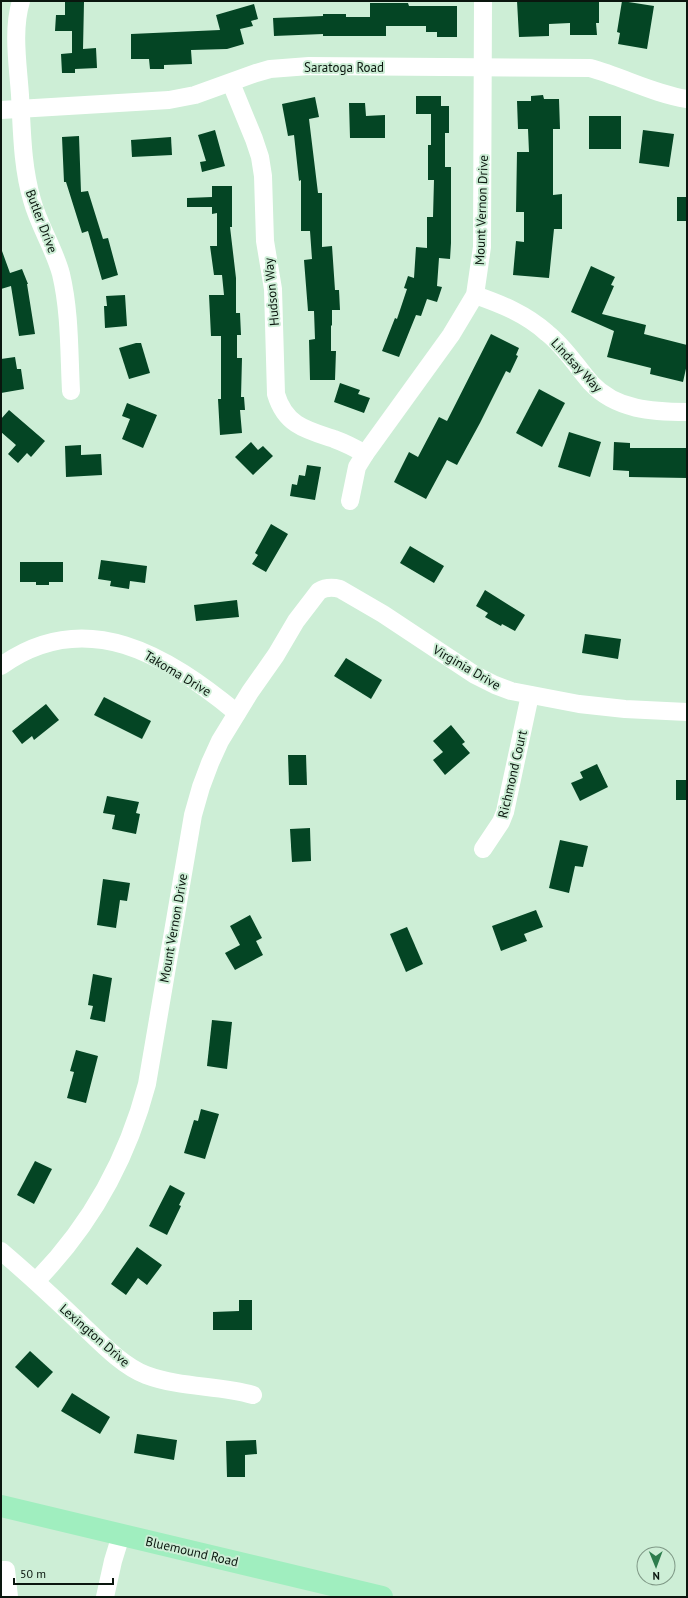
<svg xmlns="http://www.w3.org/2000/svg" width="688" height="1598" viewBox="0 0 688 1598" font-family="'PT Sans',sans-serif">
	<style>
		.building { fill: #044524 }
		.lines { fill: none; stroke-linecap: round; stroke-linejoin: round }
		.minor { stroke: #fff; stroke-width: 18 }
		.major { stroke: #a0eebf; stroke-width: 22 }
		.labels { text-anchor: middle; stroke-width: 4; stroke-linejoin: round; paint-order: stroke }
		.street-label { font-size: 13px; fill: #0a160e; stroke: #cdeed6 }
	</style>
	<rect width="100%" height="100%" fill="#cdeed6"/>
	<g class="building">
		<polygon points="517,1 599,1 599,23 596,23 597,35 570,35 570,23 549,24 549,36 519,37"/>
		<polygon points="622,1 654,6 647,49 618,44 620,33 617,32"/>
		<polygon points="65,2 84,2 83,49 96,48 97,68 75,69 75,73 62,73 61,54 72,53 72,31 55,31 56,15 65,15"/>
		<polygon points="370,3 408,3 409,6 457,6 457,37 437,37 437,32 426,32 426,26 386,26 386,36 323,36 323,34 274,36 273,18 323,16 323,14 346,14 346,17 370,17"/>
		<polygon points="254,4 258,19 251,21 253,26 240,29 244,44 227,49 191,50 192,64 164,65 164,69 150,69 149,59 131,59 131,34 220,30 216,15"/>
		<polygon points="543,95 544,99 559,99 560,129 553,129 553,195 562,194 562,229 554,229 549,278 513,275 516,241 524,242 524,212 516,212 517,152 529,152 528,129 518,129 517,101 531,101 531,96"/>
		<polygon points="416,96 441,96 441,106 449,106 449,133 445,133 445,167 451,167 451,243 450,259 439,258 437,286 442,287 437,302 427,299 421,316 416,315 399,357 382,351 395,318 397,319 407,289 404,288 408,276 414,278 416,247 427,248 427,217 433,217 434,180 428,180 428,145 431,145 431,114 416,114"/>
		<polygon points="315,97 319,117 309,119 318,193 322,193 322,247 332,246 335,290 339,290 340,310 332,310 332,325 331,326 331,351 336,351 335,380 310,380 309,340 315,339 314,311 308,311 304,260 312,259 310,231 301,231 301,180 299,181 294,135 288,136 282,104"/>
		<polygon points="349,103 365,103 366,116 385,115 385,138 350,138"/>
		<rect x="589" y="116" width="32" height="33"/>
		<polygon points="215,130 225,166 202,172 200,162 206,161 198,135"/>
		<polygon points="643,130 674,134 669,167 639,163"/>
		<polygon points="79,136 81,192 88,191 103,239 108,238 118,275 102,280 88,231 82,233 66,182 64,182 62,137"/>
		<polygon points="171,137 172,155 132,157 131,140"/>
		<polygon points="212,186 232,186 232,227 230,227 236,278 236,313 240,313 241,335 237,335 237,358 242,358 241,397 244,397 245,410 240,410 242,433 220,435 218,399 221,399 221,336 211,336 209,295 224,295 222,275 214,275 210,246 217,246 217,213 212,214 212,207 187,207 187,198 212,197"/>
		<rect x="677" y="197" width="10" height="24"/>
		<polygon points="2,251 10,273 22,269 28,284 27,284 35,334 19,336 11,286 1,289"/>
		<polygon points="591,266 615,277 611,285 614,286 602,314 646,325 644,334 687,345 687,364 683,382 650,374 651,368 607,357 614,331 571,312"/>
		<polygon points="125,295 127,326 105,328 104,306 107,306 106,296"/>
		<polygon points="491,334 519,348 516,355 518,356 510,373 506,371 480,423 457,465 447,460 426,499 394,482 409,452 418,457 439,417 447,421"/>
		<polygon points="136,343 141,343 150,373 129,379 119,348"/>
		<polygon points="15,357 17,369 21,369 24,389 1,393 1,359"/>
		<polygon points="340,383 360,390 358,394 370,398 364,413 334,402"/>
		<polygon points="539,389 565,403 542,447 516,433"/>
		<polygon points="127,403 157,415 143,448 122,439 130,419 122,416"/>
		<polygon points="9,410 45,441 31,457 27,453 18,463 8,454 16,445 1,432 1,419"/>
		<polygon points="569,432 601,442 590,477 558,467"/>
		<polygon points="251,442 258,450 263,446 273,456 253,475 235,457"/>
		<polygon points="614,442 630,443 630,448 687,448 687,478 629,477 629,471 613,470"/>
		<polygon points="81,445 81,455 101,454 102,475 66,477 65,446"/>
		<polygon points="307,465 321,467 315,500 290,496 292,484 297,485 299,475 305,476"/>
		<polygon points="271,524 288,534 266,572 252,564 258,555 255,553"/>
		<polygon points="410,546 444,566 434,583 400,563"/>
		<polygon points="101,560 147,566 145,583 130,581 129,589 110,586 111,581 98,579"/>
		<polygon points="20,562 63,562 63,582 49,582 49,585 36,585 36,582 20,582"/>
		<polygon points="485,590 525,615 515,631 502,624 501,626 485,617 488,613 476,606"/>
		<polygon points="237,600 239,617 196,621 194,605"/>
		<polygon points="585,634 621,639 618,659 582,653"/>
		<polygon points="346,658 382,680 371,699 334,676"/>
		<polygon points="104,697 151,721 142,739 94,715"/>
		<polygon points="46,704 59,720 34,740 32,736 22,744 12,731"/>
		<polygon points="451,725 465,742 462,744 470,753 445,775 433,760 443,752 433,741"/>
		<polygon points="288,755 306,755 307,785 289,785"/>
		<polygon points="597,764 608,787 580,801 571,783 583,778 580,772"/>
		<rect x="676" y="780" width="11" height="20"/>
		<polygon points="107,796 139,802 136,813 140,814 136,834 112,829 115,815 103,813"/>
		<polygon points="310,828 311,861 292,862 290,829"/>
		<polygon points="560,840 588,846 583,867 575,866 569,893 549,888"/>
		<polygon points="103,879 130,883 127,901 120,900 116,928 97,925"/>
		<polygon points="536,910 543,927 524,934 527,941 501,951 492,926"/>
		<polygon points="250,915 262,938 256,941 263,955 235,970 225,953 240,945 230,926"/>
		<polygon points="407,927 423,964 406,972 390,934"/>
		<polygon points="93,974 112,978 105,1022 90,1019 93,1006 88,1005"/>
		<polygon points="212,1020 232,1022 227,1069 207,1066"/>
		<polygon points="76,1050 98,1056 86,1103 67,1098 74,1072 70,1071"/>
		<polygon points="201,1109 219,1114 205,1159 184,1153 194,1120 198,1121"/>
		<polygon points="35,1161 52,1169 34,1204 17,1195"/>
		<polygon points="170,1185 185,1193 179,1205 181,1206 167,1235 149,1226"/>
		<polygon points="137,1247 162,1265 147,1285 138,1278 126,1295 111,1284"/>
		<polygon points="239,1300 252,1300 252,1330 213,1330 213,1312 239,1311"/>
		<polygon points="30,1351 53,1372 38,1388 15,1367"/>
		<polygon points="72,1393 110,1417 100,1434 61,1411"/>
		<polygon points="137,1434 177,1440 174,1460 134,1453"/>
		<polygon points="256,1440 257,1454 245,1455 245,1477 227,1477 226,1441"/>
	</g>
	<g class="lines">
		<g class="minor">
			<path d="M21,1c-9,29 -3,64 -1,94 2,35 2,71 12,105 7,26 22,48 29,74 9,38 8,78 10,117"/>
			<path d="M231,83l23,56 6,18 3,19 2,65 8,48 3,105c9,31 30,36 58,45 11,4 21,9 31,15"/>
			<path d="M1,110l168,-10 26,-5 61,-22 14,-4 39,-3 281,2c33,9 64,26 97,31"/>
			<path d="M475,295c26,9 51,19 72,38 18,14 29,33 44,50 25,27 62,29 96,29"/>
			<polyline points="350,501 357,467 365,454 451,335 475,295 482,247 483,1"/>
			<path d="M1,666c85,-61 167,-10 236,47"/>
			<polyline points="483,849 501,822 505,812 530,695"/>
			<path d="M1,1251c27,23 53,47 79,72 18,17 42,43 66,52 35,13 72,10 107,20"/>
			<path d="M36,1281c55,-56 91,-121 111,-197l46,-269 8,-28 9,-24 10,-22 30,-49 26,-37 20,-34 23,-30c7,-4 13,-4 21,-2l43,25 92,61 20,10 16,6 68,13 46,5 62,3"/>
			<polyline points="1,1570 6,1570 9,1597"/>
			<polyline points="105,1597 113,1561 121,1535"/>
		</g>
		<polyline class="major" points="1,1506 382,1597"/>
	</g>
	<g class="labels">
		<g class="street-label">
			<text x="344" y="72">Saratoga Road</text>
			<text transform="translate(481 210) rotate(-88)" y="5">Mount Vernon Drive</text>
			<text transform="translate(42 221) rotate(69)" y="5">Butler Drive</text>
			<text transform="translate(271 292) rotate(-95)" y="5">Hudson Way</text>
			<text transform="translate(577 365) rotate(47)" y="5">Lindsay Way</text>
			<text transform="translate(467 667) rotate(30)" y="5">Virginia Drive</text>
			<text transform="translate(178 673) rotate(31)" y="5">Takoma Drive</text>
			<text transform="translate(512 774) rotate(-77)" y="5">Richmond Court</text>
			<text transform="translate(173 928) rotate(-80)" y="5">Mount Vernon Drive</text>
			<text transform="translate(95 1335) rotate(41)" y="5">Lexington Drive</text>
			<text transform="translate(192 1551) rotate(13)" y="5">Bluemound Road</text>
		</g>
	</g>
	<rect width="688" height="1598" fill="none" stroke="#0a160e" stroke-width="4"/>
	<g transform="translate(656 1566) rotate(179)"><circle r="19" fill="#cdeed6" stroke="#7f9886"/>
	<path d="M0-3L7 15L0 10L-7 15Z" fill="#2d7d4d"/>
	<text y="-6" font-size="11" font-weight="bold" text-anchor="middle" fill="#0a160e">N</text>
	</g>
	<path d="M14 1578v6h99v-6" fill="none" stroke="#0a160e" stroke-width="2"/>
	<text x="20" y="1578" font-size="12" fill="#0a160e" stroke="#cdeed6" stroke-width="3" paint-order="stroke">50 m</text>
</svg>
